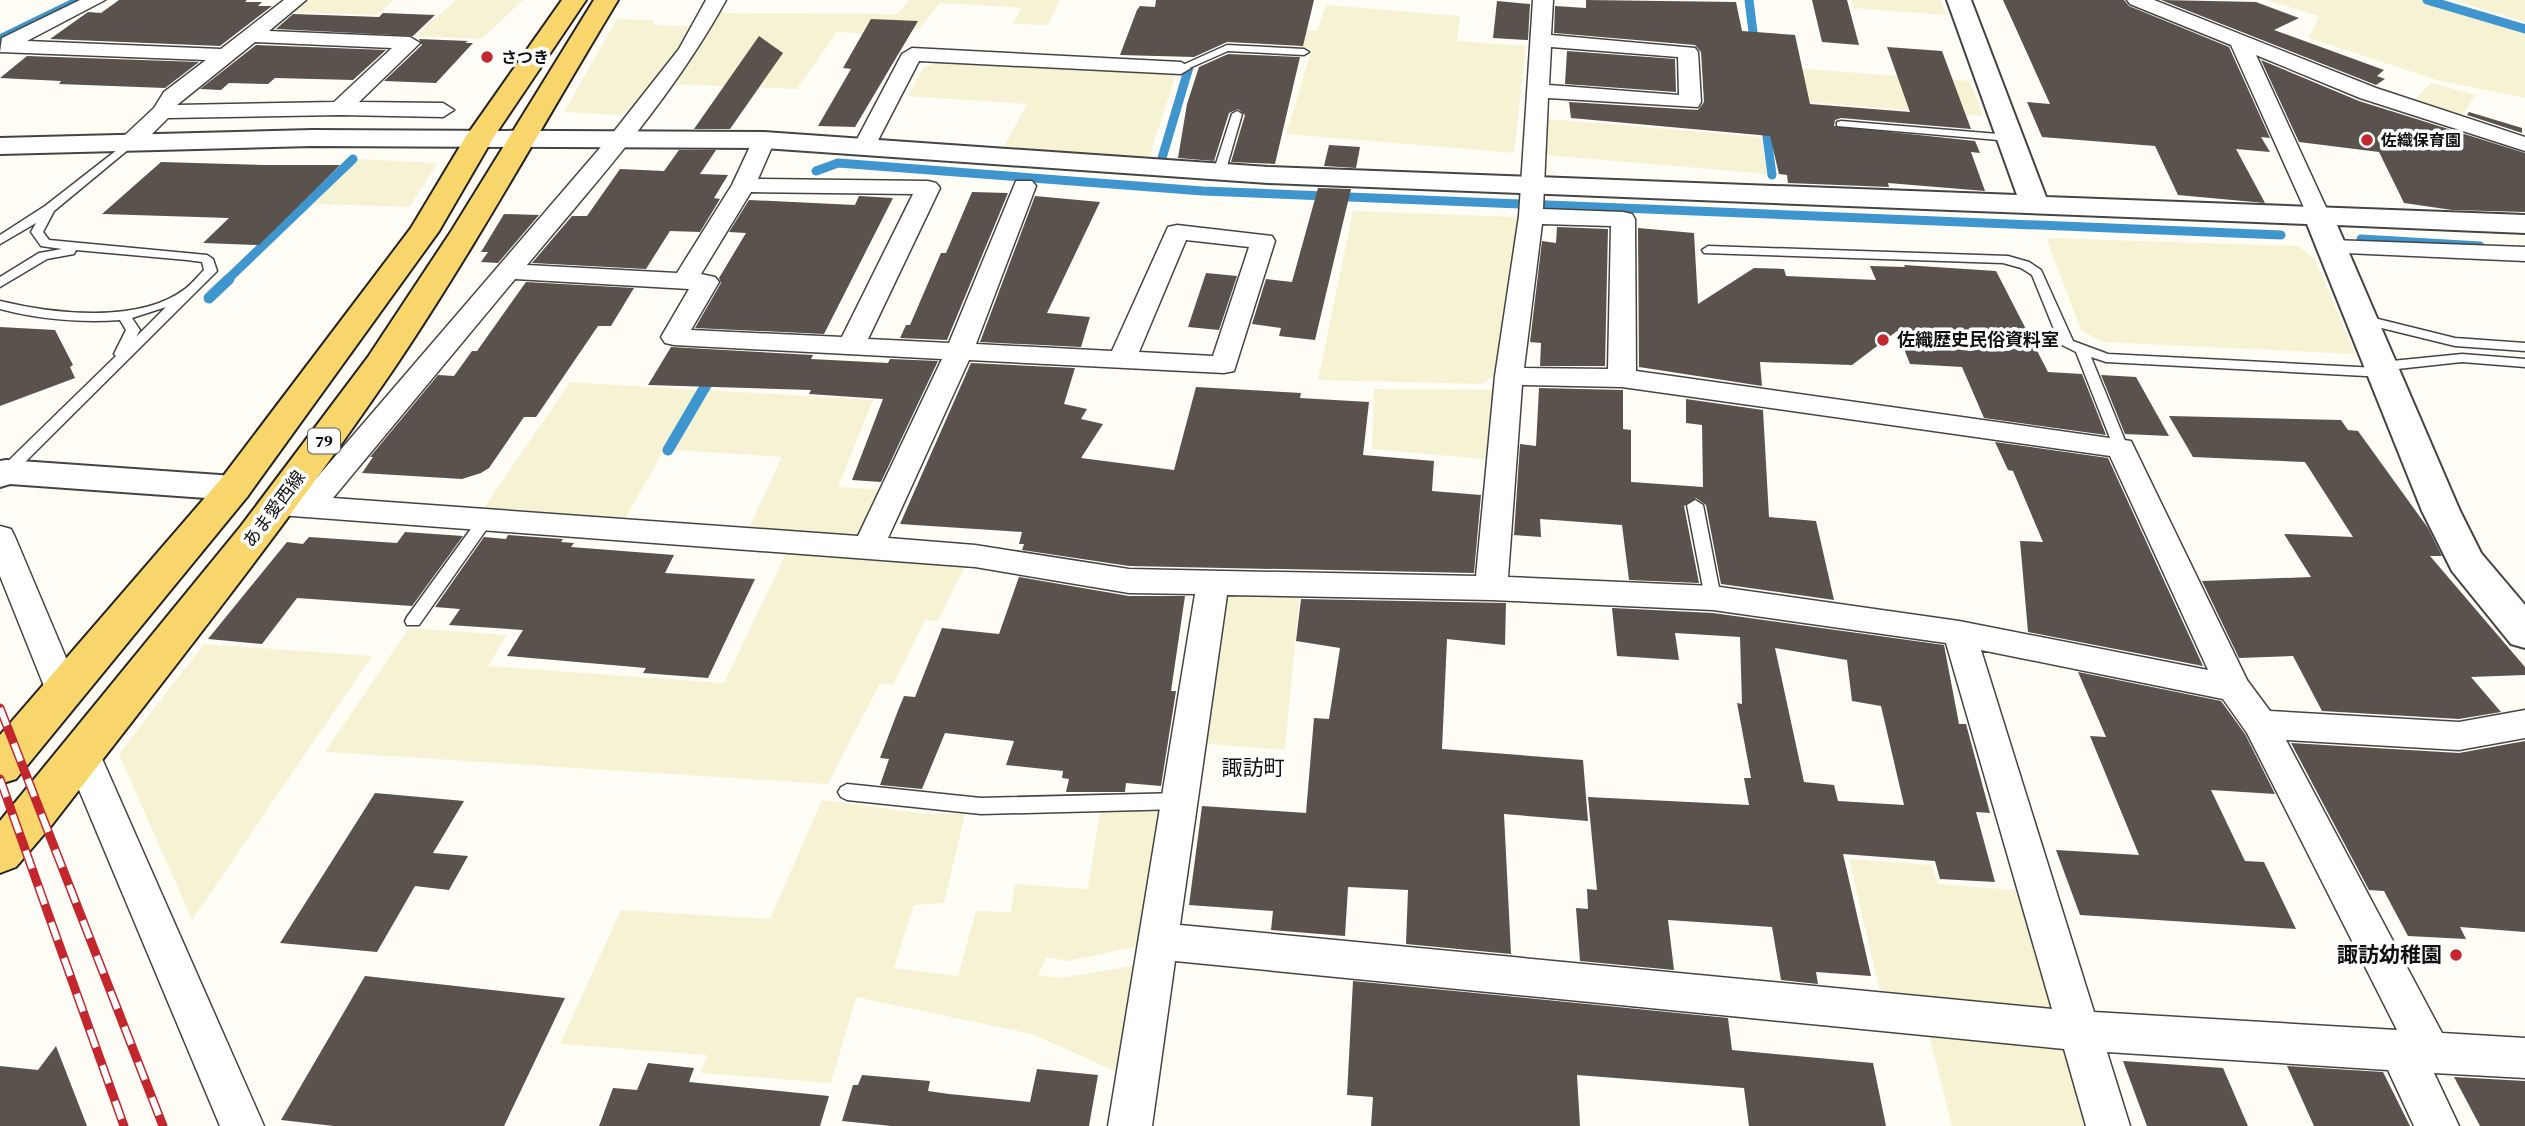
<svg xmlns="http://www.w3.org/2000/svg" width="2525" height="1126" viewBox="0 0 2525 1126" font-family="'Source Serif 4','Noto Sans JP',serif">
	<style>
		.farmland { fill: #f6f3d4 }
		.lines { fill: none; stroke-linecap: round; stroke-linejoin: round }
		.stream-far1 { stroke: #3f96cf; stroke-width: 9 }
		.stream { stroke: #3f96cf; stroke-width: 11 }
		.building { fill: #5a524d; fill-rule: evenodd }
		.service-casing { stroke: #444; stroke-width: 3 }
		.minor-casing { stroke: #444; stroke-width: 3 }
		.tertiary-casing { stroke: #444; stroke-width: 4 }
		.primary-casing { stroke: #222; stroke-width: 4 }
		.service { fill: #fff; fill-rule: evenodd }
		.minor { fill: #fff; fill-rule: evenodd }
		.tertiary { fill: #fff; fill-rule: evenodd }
		.primary { fill: #f9d66b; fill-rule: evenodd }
		.rail-casing { stroke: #c4262e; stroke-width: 9 }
		.rail { stroke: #fff; stroke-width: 6; stroke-dasharray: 19; stroke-linecap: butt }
		.poi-dot { fill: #c4262e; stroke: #fff; stroke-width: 2.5 }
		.labels { text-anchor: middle; stroke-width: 7; stroke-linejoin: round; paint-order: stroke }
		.far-poi-label { font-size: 16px; font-weight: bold; fill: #111; stroke: #fff; text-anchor: start }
		.shield { fill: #fff; stroke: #585858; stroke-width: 2 }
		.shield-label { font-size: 16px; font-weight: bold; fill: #111 }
		.poi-label { font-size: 18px; font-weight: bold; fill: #111; stroke: #fff; text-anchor: start }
		.street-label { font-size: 18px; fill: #111; stroke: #fff }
		.quarter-label { font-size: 21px; fill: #111; stroke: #fff }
		.near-poi-label { font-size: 21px; font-weight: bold; fill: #111; stroke: #fff; text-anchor: end }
	</style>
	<rect width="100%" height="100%" fill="#fffdf5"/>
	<g class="farmland">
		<polygon points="306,0 394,0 377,15 291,12"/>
		<polygon points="456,0 523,0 482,39 415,36"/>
		<polygon points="909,0 1060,0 1048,25 1013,24 1021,8 940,3 919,29 882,27 878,34 837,32 797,89 668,84 715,13 897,14"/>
		<polygon points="1851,0 1941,0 1946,15 1853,8"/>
		<polygon points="2266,0 2422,0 2525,31 2525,98 2437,80 2309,38 2319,16"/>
		<polygon points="2453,0 2525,0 2525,22"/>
		<polygon points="1326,5 1460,16 1457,41 1526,46 1514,153 1286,134 1312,49 1223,41 1226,24 1317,31"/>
		<polygon points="617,19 653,20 654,25 697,26 634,108 620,115 564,112"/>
		<polygon points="940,62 1176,74 1149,158 1004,147 1027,104 908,96 924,67"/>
		<polygon points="1765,66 1970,81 1983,116 1771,99"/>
		<polygon points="2431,83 2476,95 2458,120 2410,104"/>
		<polygon points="1548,119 1761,137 1767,174 1546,155"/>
		<polygon points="357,159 438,163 409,207 314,204"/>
		<polygon points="1353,211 1517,217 1500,372 1482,384 1318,380"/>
		<polygon points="2050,238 2298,246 2315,259 2355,354 2102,342 2081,330 2047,240"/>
		<polygon points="570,382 698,390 623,522 481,512"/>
		<polygon points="1374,389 1501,390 1494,460 1372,449"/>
		<polygon points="708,390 873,400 838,487 887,490 870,530 850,540 747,532 782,457 674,450"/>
		<polygon points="789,547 968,560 938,621 925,620 893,685 880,683 828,784 325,752 409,628 507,635 488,666 724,683"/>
		<polygon points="1229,590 1300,591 1285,750 1197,743 1218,598"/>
		<polygon points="204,644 372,656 192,920 119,754"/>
		<polygon points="822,800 926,814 965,814 944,903 914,905 894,968 958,976 976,911 1011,912 1015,884 1088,889 1100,810 1156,809 1170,815 1149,944 1068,961 1046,957 1038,975 1060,978 1132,966 1144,979 1126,1076 1032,1034 856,997 831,1083 701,1073 707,1055 560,1044 621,910 770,919"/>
		<polygon points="1849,859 1932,865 1938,884 2029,891 2064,1009 2049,1021 1883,1005"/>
		<polygon points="1927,1027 2057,1039 2073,1053 2096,1126 1952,1126"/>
	</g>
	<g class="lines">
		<g class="stream-far1">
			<polyline points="1749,0 1755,48"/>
			<polyline points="2427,0 2525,29"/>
			<polyline points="0,39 80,0"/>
			<polyline points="1765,122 1772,175"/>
			<polyline points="1162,158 1189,67"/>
			<polyline points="816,171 838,163 1203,191 2281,235"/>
			<polyline points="2361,239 2480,246"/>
			<polyline points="227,280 353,159"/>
		</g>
		<g class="stream">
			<polyline points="209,298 229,279"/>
			<polyline points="668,450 712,375"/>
		</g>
	</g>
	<g class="building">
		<polygon points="119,0 247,0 245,2 262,2 258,6 272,6 220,46 50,39 88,12 101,13"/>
		<polygon points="1156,0 1314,0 1303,46 1227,42 1194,57 1120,55 1137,10 1140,6 1155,7"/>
		<polygon points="1586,0 1736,2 1742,31 1795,35 1810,104 1910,112 1887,47 1942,51 1971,129 1841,118 1835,120 1834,126 1975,141 1980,153 1971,152 1985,191 1888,183 1889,187 1788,183 1787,175 1779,174 1770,136 1571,118 1569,102 1698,110 1704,102 1701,52 1695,45 1554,33 1555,6 1586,8"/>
		<polygon points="1812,0 1847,0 1859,45 1822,42"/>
		<polygon points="2003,0 2124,0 2129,6 2229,47 2270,138 2261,137 2270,152 2236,149 2265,203 2178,195 2155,146 2042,137 2027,102 2050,104"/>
		<polygon points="2161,0 2256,2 2299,18 2274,30 2384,70 2377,76 2385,79 2376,85"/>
		<polygon points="1497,1 1530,4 1528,40 1493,38"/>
		<polygon points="383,13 435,15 413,36 276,29 293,14 379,17"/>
		<polygon points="871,19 918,21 855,127 818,126 851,69 843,68"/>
		<polygon points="759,36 783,53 730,129 694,129"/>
		<polygon points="419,39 468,41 465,43 473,43 436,83 384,81 422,45"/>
		<polygon points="256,45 386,50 353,80 275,78 268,84 229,83 221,90 200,89"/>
		<polygon points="1567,51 1675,59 1676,92 1565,84"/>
		<polygon points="1228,54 1300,57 1275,164 1231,162 1245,115 1238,109 1229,113 1214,161 1178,158 1187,104 1199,67"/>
		<polygon points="27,56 199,62 165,88 59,84 61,81 0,78"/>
		<polygon points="2261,60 2359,101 2525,153 2525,212 2452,210 2404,203 2379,152 2299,142"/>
		<polygon points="2469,112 2522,128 2522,133 2467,115"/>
		<polygon points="1329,145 1360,147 1356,168 1324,166"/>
		<polygon points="679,150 716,150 700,174 728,175 714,198 720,199 700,232 670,231 646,269 532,263 572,216 587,216 620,169 664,171"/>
		<polygon points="161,162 264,165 340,165 259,245 203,243 229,218 102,214"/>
		<polygon points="1318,188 1351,189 1315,340 1279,336 1281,328 1252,324 1266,279 1292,282"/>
		<polygon points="972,192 1008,193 947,340 900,338 906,325 910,325 941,253 946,253"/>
		<polygon points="859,196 893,198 824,334 695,328 721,283 719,278 746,233 729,232 749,200 855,205"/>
		<polygon points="1035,196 1100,202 1047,313 1090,317 1081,347 980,342"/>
		<polygon points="504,214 539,215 498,263 481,262 488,252 481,252"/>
		<polygon points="1557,227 1608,229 1605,366 1540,366 1541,343 1530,342 1542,241 1556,243"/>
		<polygon points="1638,228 1694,233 1698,304 1754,268 1784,269 1786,276 1876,280 1870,266 1905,267 1904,265 1996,271 2048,372 2082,374 2106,435 1984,418 1962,367 1910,364 1897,331 1852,365 1760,362 1762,386 1639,367"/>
		<polygon points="1206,273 1237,276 1219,330 1188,327"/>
		<polygon points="526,282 634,288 611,326 598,326 536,417 524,417 489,468 481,473 462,479 362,473 373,457 370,457 438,375 454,376 472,351 477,351"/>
		<polygon points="0,327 55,330 73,365 70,367 75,378 0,406"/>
		<polygon points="671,347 813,355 811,359 888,363 890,359 938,361 881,482 852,480 883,399 809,394 811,390 648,385"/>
		<polygon points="971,363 1075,368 1064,404 1087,409 1081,419 1103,424 1081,458 1174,470 1196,387 1301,393 1300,398 1369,402 1363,455 1434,461 1432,491 1481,495 1474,573 1129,566 1022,550 1024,544 1019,544 1022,532 900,524"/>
		<polygon points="2101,375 2136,377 2169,436 2125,434"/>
		<polygon points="1539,388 1623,390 1623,429 1631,430 1631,482 1703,487 1702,425 1686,423 1686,399 1763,410 1769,517 1816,521 1834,600 1721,584 1706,505 1696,498 1684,506 1699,583 1629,580 1622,525 1540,519 1541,537 1514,535 1520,444 1536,446"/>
		<polygon points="2169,416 2341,420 2348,430 2358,431 2428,528 2442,556 2430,556 2525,667 2525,675 2471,677 2501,712 2459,719 2322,711 2293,656 2239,658 2202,581 2311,577 2284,534 2353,537 2305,462 2193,457"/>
		<polygon points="1995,442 2108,458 2203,666 2028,632 2020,541 2043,542 2013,471 2008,470"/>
		<polygon points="405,532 463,536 412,606 297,598 262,644 208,639 287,542 303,544 309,537 397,543"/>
		<polygon points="508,535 563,539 561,542 574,543 571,547 674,555 665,573 755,579 708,678 643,673 646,668 507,656 523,630 449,625 460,609 435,607 484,537 506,539"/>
		<polygon points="1019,577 1129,596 1185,596 1171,691 1176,691 1161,786 1126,783 1125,792 1066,792 1069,779 1062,778 1063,771 1006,765 1014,741 945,733 922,789 880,785 889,759 880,758 899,708 904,696 915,697 942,628 999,634"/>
		<polygon points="1301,599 1506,603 1505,645 1447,639 1442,749 1583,760 1588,821 1504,814 1511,954 1406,944 1408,890 1348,887 1345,936 1271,930 1273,911 1189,905 1202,806 1306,813 1314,718 1329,719 1340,648 1296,641"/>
		<path d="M1612,608l101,5 231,32 15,79h7l24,89 -14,-1 19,70 -55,-3 -5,-18 -92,-7 28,122 -55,-4 2,12 -37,-4 -9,-53 -104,-7 6,50 -94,-9 -4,-53 12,1 -1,-20 10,1 -9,-93 161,8 -5,-27h7l-14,-75 5,1 -2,-67 -65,-4 4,27 -62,-4zM1775,648l72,12 5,41 29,5 23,99 -66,-4 -4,-16 -30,-3z"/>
		<polygon points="2078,672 2221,701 2245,734 2275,794 2211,790 2245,861 2264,862 2296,929 2080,915 2056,850 2139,855 2090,736 2106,737"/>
		<polygon points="2525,741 2525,932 2460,927 2466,939 2408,936 2384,891 2369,890 2291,743 2459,753"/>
		<polygon points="375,793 464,801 433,853 468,856 449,890 415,886 377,952 280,943"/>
		<polygon points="365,976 565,998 504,1126 334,1126 281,1120"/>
		<polygon points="1353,981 1728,1018 1732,1050 1873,1063 1886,1126 1749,1126 1744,1088 1577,1075 1580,1126 1371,1126 1373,1097 1347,1095"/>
		<polygon points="56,1046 87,1126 0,1126 0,1066 38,1070"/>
		<polygon points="2123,1061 2223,1068 2248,1126 2147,1126"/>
		<polygon points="648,1063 694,1068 689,1082 829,1096 820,1126 599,1126 613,1088 637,1090"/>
		<polygon points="2287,1066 2383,1072 2410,1126 2314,1126"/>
		<polygon points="1037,1069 1098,1075 1089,1126 892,1126 842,1121 853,1085 858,1085 862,1075 930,1081 928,1091 949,1094 1030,1102"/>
		<polygon points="2454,1077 2525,1081 2525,1126 2480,1126"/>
	</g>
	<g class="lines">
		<g class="service-casing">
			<g id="service">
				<polygon points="1227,45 1304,49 1309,52 1304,55 1228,51 1185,70 1176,68"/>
				<polygon points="1237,111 1242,114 1225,173 1219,176 1215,175 1213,173 1232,114"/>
				<polygon points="1841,121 2010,135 2016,138 2010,141 1837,126 1837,122"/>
				<path d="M131,139l6,3 -2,2 -81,67 -11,21 6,8 158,15 6,4 4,12 -206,205h-10v-8l115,-112 -2,-2 12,-24 -6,-10c-39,3 -83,-1 -120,-11v-8c53,13 139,23 185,-12 7,-5 13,-13 19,-19l-2,-8 -15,-2 -111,-10 -2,4 -27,5 -47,28v-10l39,-24 23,-4 -21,-3 -10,-14 5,-9 -36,21v-9l45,-29zM166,307l-30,30 4,-7 -8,-12z"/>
				<polygon points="1708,246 2008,256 2029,262 2041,270 2073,341 2108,354 2377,368 2377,363 2382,362 2462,354 2525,359 2525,367 2462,362 2388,370 2391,373 2384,377 2106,362 2091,357 2128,448 2121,453 2114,448 2076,352 2060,344 2032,275 2021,268 2003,263 1704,253 1702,250"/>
				<polygon points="2362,315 2455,338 2525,343 2525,351 2455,346 2357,322 2357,316"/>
				<polygon points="1695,500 1703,505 1721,598 1719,602 1707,602 1705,598 1687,505"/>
				<polygon points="486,514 494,519 491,523 419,625 407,625 405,621 407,617 481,515"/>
				<polygon points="847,784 981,798 1181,793 1187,796 1190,801 1187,806 1181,809 981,814 847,800 841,797 838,792 841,787"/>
			</g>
		</g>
		<g class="minor-casing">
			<g id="minor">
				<path d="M80,0h25l-78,41 194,8 63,-49h22l-37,31 141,6 10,6 -61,59 84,1 11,7 -11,7 -103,-2 -172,3 -29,29h-16l-3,-5 3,-5 31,-29 10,-16 42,-32 -206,-8 2,-14zM255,42l137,6 -58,54 -157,3z"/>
				<path d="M706,0h20c-53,97 -128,180 -199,265l150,8 55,-88 21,-45 11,-7 11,7 -17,39 170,2 8,2 4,5 -72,151 81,4 67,-162h16l4,5 -60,158 136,7 56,-124 9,-2 95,11 3,5 -41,130 -10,2 -255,-13 -81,178 87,7 154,24 347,7 19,-200 24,-160 14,-216h20l-2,35 144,13 3,4 3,50 -3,5 -150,-9 -5,111 80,3 9,2 3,5 1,152 495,70 116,239 23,31 189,11 66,-12v28l-66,12 -173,-10 156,293 83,5v40l-91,-5 25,53h-45l-26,-56 -281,-18 23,74h-44l-22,-77 -889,-88 -23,165h-44l87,-532 -66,-1 -154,-26 -696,-52 -11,-3 -4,-7 4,-7 11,-3 22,1 311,-362 67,-85zM1551,47l127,10 1,38 -130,-10zM751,192l162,2 -71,143 -151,-7 28,-48 -4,-5 -14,-3zM1542,224l69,2 -3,143 -84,-1zM1186,240l63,7 -36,109 -74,-4zM515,279l174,10 -28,48 4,6 9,2 268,14 -84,177 -525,-38zM1522,385l100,2 488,69 98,214 -249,-49 -246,-35 -205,-9zM1227,595l264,5 222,10 233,33 106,366 -872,-84zM1981,650l242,49 24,34 150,297 -303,-18z"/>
				<polygon points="2127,0 2154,0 2376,88 2525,137 2525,151 2360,98 2256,55 2330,216 2326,221 2310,221 2231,45 2130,4"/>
				<polygon points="912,48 1181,62 1191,68 1181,74 919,61 873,150 857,150 854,145 902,54"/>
				<polygon points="2332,240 2525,247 2525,261 2323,252 2320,247 2323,242"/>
				<polygon points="0,526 11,529 15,537 80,691 75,700 63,704 51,700 46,691 0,576"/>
				<polygon points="82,740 95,744 100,754 264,1126 220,1126 64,754 69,744"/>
			</g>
		</g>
		<g class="tertiary-casing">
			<g id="tertiary">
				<polygon points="1947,0 1971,0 2046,197 2525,215 2525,233 2337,225 2460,511 2481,553 2525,605 2525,648 2511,644 2452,571 2422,511 2307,224 1268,183 764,148 312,146 0,154 0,138 312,130 764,132 1268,167 2017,195"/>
				<polygon points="6,460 234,476 247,479 252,488 247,497 234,500 10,484 0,487 0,461"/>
			</g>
		</g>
		<g class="primary-casing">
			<g id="primary">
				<polygon points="562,0 586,0 493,138 439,231 247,497 16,779 0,784 0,735 221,479 411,228 465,138"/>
				<path d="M594,0h24c-75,124 -144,250 -225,370 -107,157 -226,306 -342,456l-35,41 -16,6v-52l241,-295 127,-169 84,-127z"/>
			</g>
		</g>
		<use href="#service" class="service"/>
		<use href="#minor" class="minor"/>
		<use href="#tertiary" class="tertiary"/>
		<use href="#primary" class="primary"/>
		<g class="rail-casing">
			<g id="rail">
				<polyline points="0,708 163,1126"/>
				<polyline points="0,779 124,1126"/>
			</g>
		</g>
		<use href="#rail" class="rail"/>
	</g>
	<g class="poi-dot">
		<circle cx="487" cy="57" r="7"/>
		<circle cx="2367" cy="140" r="7"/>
		<circle cx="1883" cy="340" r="7"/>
		<circle cx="2456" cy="955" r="7"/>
	</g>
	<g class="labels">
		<g class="far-poi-label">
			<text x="501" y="63">さつき</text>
			<text x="2381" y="146">佐織保育園</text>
		</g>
		<rect class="shield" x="308" y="428.5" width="32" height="25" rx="5"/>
		<g class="shield-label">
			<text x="324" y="447">79</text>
		</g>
		<g class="poi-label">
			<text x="1897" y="346">佐織歴史民俗資料室</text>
		</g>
		<g class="street-label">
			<text transform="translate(274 509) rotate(-53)" y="6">あま愛西線</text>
		</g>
		<g class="quarter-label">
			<text x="1253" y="775">諏訪町</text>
		</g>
		<g class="near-poi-label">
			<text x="2442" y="962">諏訪幼稚園</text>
		</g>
	</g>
</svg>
